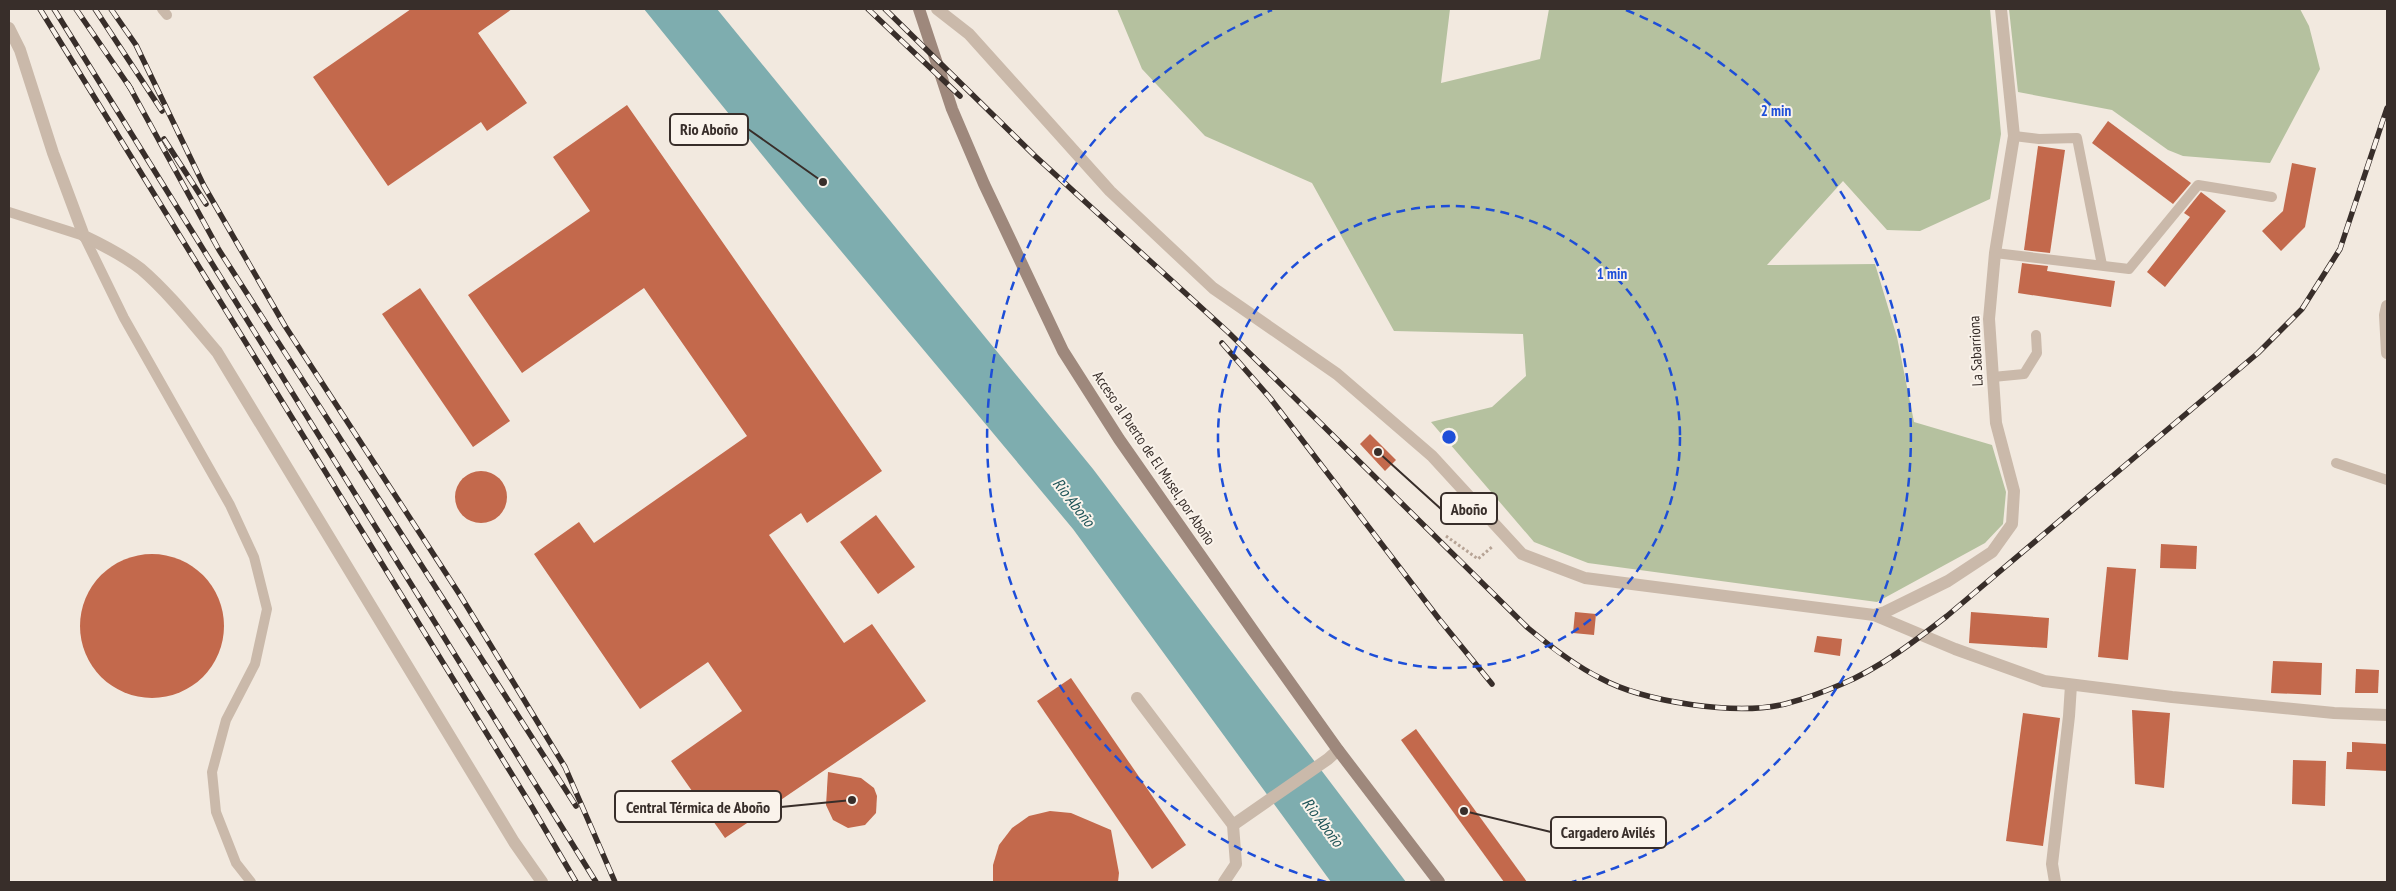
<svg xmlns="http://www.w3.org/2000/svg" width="2396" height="891" viewBox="0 0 2396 891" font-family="'PT Sans Narrow',sans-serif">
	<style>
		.green { fill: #b5c19f }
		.water { fill: #7eadaf }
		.building { fill: #c3694c }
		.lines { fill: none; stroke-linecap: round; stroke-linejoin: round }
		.path { stroke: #b6a395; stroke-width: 3; stroke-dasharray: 2.5 2.5; stroke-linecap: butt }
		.lane { stroke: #cab9aa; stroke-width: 10 }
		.street { stroke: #cab9aa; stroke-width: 12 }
		.secondary { stroke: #9e887c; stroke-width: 12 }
		.rail-casing { stroke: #382e2a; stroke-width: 5.5 }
		.rail { stroke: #faf3eb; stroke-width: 4; stroke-dasharray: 11; stroke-linecap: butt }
		.ring { fill: none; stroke: #1d4ed8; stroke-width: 2.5; stroke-dasharray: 9 6 }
		.labels { text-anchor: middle; stroke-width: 4; stroke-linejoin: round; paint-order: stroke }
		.street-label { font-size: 15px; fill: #382e2a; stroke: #faf3eb }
		.water-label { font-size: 16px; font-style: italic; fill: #205559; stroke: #faf3eb }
		.centre { fill: #1d4ed8; stroke: #faf3eb; stroke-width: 2.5 }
		.ring-label { font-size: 15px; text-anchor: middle; font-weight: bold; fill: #1d4ed8; stroke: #faf3eb; stroke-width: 4; stroke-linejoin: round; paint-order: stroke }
		.leader { fill: none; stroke: #382e2a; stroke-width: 2 }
		.callout-dot { fill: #382e2a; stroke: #faf3eb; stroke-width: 2 }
		.callout { fill: #faf3eb; stroke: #382e2a; stroke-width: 2 }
		.callout-label { font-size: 16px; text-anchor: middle; font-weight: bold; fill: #382e2a }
	</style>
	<rect width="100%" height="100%" fill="#f2e9df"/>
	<g class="green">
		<polygon points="1117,9 1450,9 1441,83 1540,59 1549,9 1990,9 2001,134 1990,199 1920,231 1887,230 1843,181 1767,265 1875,264 1897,337 1914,422 1992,445 2006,492 2003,524 1985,543 1877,602 1588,563 1534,542 1431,422 1492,407 1526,376 1523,334 1394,331 1312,183 1205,136 1142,69"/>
		<polygon points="2009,9 2300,9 2309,26 2320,69 2270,163 2183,156 2168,150 2112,110 2018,92"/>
	</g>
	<polygon class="water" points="644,9 717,9 1093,469 1406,882 1331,882 1073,529 806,209"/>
	<g class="building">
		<polygon points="411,9 512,9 478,33 527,103 487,131 481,122 388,186 313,77"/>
		<polygon points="627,105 882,471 807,523 801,513 769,535 844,643 872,624 926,701 725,838 671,761 742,711 708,662 640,709 534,554 579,522 594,543 747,436 644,288 522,373 468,295 590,211 553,157"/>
		<polygon points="2108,121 2191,183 2173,204 2092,143"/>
		<polygon points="2038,146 2065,150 2050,253 2024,250"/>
		<polygon points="2292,163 2316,168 2305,227 2281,251 2262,231 2283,211"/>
		<polygon points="2201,192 2226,211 2165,287 2147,272 2190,217 2184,213"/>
		<polygon points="2022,263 2048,266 2047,271 2115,281 2111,307 2018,293"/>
		<polygon points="420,288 510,421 473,447 382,314"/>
		<polygon points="1370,434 1396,460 1385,471 1360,444"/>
		<circle cx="481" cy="497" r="26"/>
		<polygon points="876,515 915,567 878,594 840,542"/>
		<polygon points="2161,544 2197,546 2196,569 2160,568"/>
		<circle cx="152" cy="626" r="72"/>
		<polygon points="2107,567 2136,569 2128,660 2098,657"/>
		<polygon points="1575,612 1596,614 1594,635 1573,633"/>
		<polygon points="1971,612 2049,618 2047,648 1969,643"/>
		<polygon points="1817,636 1842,639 1840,656 1814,652"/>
		<polygon points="2273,661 2322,663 2321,695 2271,693"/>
		<polygon points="2356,669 2379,670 2378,693 2355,693"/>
		<polygon points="1071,678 1186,845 1152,869 1037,701"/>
		<polygon points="2132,710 2170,713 2164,788 2135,784"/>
		<polygon points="2023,713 2060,718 2043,846 2006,841"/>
		<polygon points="1416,729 1527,882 1504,882 1401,740"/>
		<polygon points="2352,742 2387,744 2387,771 2346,769 2347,752 2352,752"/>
		<polygon points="2293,760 2326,761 2325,806 2292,804"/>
		<polygon points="828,772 861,778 874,788 877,796 876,813 865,825 848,828 833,820 826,805"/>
		<polygon points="1050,811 1071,813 1111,830 1119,873 1118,882 993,882 993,865 999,845 1012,828 1029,816"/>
	</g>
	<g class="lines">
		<polyline class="path" points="1446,536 1478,559 1493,546"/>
		<g class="lane">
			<polyline points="162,9 167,15"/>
			<polyline points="2014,136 2039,139 2077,138 2102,265"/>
			<polyline points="9,212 84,236 124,318 230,505 254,557 267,609 255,664 226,720 212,772 216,812 236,863 251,882"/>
			<polyline points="1995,253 2129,269 2198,185 2272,197"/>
			<polyline points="1993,377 2024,374 2037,353 2036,335"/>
			<polyline points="2336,463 2387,480"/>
		</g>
		<g class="street">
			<polyline points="937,9 969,34 1110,191 1213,288 1337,374 1432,456 1522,554 1585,578 1874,615 1955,649 2044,681 2172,697 2334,713 2387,715"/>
			<path d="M9,28l11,22 33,103 31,83c19,9 40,20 57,33 28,24 52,55 76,83l297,490 28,40"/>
			<polyline points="2387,306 2385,315 2387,353"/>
			<polyline points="1874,615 1885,612 1948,581 1992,552 2012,524 2014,491 1996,423 1989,319 1995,253 2014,136 2001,9"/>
			<polyline points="1137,698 1233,825 1236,864 1224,882"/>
			<polyline points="1233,825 1328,759 1338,750"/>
			<polyline points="2055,882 2052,864 2069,716 2071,685"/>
		</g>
		<polyline class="secondary" points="919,9 952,109 984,184 1063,351 1119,439 1254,632 1338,750 1439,882"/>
		<g class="rail-casing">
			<g id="rail">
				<polyline points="40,9 532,807 576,882"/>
				<polyline points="54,9 596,882"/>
				<polyline points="76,9 131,89"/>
				<polyline points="95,9 162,111"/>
				<polyline points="111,9 136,45 204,186 285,326 460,595 565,767 615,882"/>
				<polyline points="868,9 960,96"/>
				<path d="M885,9l150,147 193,176 300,296c23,19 46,37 72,50 44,24 136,38 185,26 19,-5 39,-12 57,-20 38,-16 73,-43 105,-68l311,-263 44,-44 38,-60 47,-141"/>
				<polyline points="128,84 219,250 576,806"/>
				<polyline points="164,139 206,204"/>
				<polyline points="1222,343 1270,398 1439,619 1492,684"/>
			</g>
		</g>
		<use href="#rail" class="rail"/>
	</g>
	<g class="ring">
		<circle cx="1449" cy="437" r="231"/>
		<path d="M1326 882A462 462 0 0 1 1272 10M1626 10A462 462 0 0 1 1572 882"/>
	</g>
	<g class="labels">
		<g class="street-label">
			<text transform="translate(1976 351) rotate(-93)" y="5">La Sabarriona</text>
			<text transform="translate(1154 458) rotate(56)" y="5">Acceso al Puerto de El Musel, por Aboño</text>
		</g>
		<g class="water-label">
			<text transform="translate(1074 502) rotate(52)" y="6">Rio Aboño</text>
			<text transform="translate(1323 822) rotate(53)" y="6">Rio Aboño</text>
		</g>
	</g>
	<circle cx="1449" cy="437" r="8" class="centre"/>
	<g class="ring-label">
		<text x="1776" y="116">2 min</text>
		<text x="1612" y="279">1 min</text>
	</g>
	<path class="leader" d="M823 182L748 129M1378 452L1441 509M852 800L781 807M1464 811L1551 832"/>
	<g class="callout-dot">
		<circle cx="823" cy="182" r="5"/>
		<circle cx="1378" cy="452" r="5"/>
		<circle cx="852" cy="800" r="5"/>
		<circle cx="1464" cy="811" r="5"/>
	</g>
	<g class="callout">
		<rect x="670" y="114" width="78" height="31" rx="5"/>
		<rect x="1441" y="493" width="56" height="31" rx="5"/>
		<rect x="615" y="791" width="166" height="31" rx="5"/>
		<rect x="1551" y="817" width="115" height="31" rx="5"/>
	</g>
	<g class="callout-label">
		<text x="709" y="135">Rio Aboño</text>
		<text x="1469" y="515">Aboño</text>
		<text x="698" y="813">Central Térmica de Aboño</text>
		<text x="1608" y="838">Cargadero Avilés</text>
	</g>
	<rect width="2396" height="891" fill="none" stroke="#382e2a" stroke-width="20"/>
</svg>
